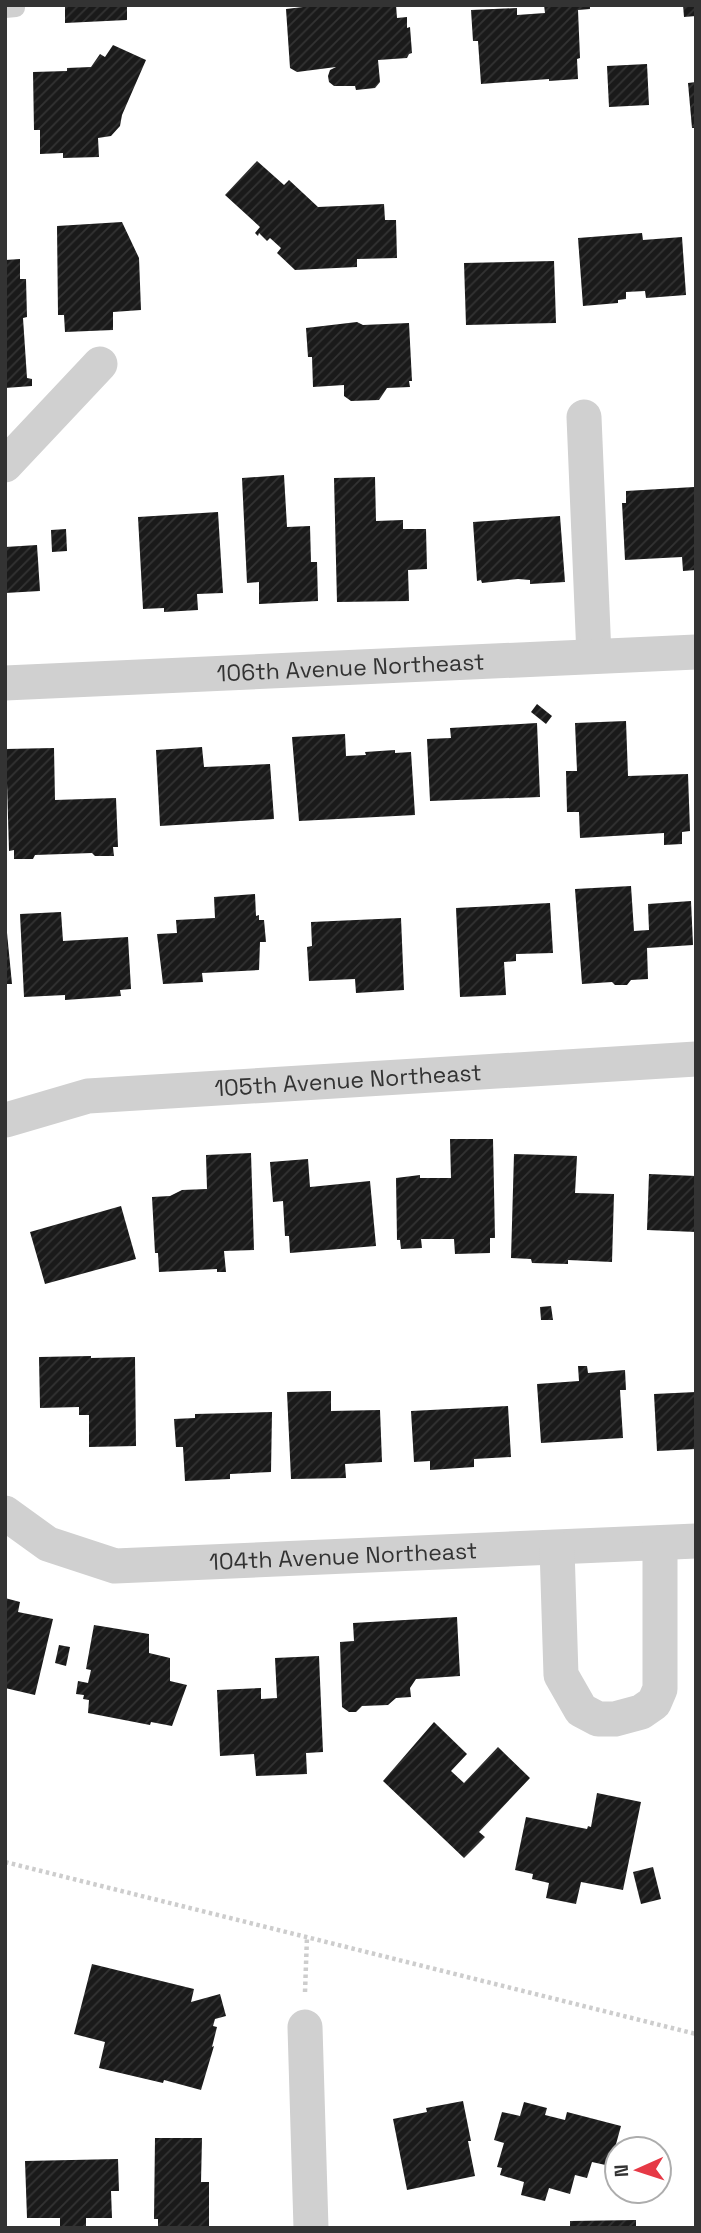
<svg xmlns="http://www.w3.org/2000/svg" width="701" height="2233" viewBox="0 0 701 2233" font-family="'Space Grotesk',sans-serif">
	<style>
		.building { fill: url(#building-hatch) }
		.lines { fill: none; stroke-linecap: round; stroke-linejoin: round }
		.path { stroke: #cdcdcd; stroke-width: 4.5; stroke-dasharray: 3.5 3.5; stroke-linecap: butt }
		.service { stroke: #d0d0d0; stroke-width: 18 }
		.minor { stroke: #d0d0d0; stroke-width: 35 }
		.labels { text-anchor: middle; stroke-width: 7; stroke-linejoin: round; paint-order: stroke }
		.street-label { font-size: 23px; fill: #333; stroke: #fff }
	</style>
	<defs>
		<pattern id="building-hatch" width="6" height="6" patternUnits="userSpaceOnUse" patternTransform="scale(1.75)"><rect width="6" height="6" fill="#1a1a1a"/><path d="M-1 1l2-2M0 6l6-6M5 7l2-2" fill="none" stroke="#333"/></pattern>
	</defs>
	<rect width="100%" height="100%" fill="#fff"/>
	<g class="building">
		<polygon points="65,5 127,5 127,20 65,23"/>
		<polygon points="320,5 396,5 397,18 407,17 407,28 410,27 412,53 409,54 407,58 378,60 380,82 375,88 356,90 355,86 334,86 329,82 328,76 330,70 336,67 297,72 290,68 286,9"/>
		<polygon points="544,5 590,5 590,9 578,10 580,58 577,59 578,79 549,81 549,79 481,84 478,41 473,41 471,10 517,8 517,15 545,13"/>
		<polygon points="683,5 696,5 696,16 684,17"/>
		<polygon points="113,45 146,60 122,115 120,126 111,136 98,138 99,157 63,158 63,153 40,154 40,130 34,130 33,72 67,71 67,68 91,67 100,54 105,57"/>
		<polygon points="647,64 649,105 609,107 607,66"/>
		<polygon points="696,82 696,128 692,128 688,83"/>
		<polygon points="257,161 284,185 289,180 318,207 384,204 385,220 396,220 397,258 357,259 357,267 295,270 277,253 281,248 270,238 267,241 259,233 258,236 255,233 260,227 225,195"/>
		<polygon points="122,222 139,258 141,310 113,312 113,330 65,332 64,315 58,315 57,226"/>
		<polygon points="642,233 643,240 682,237 686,295 646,298 645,291 626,292 626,299 618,300 618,303 583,306 578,238"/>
		<polygon points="20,259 20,279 26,279 27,317 23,318 27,378 32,379 32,386 5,388 5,260"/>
		<polygon points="554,261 556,323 466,325 464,263"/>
		<polygon points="357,322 363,325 409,323 412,381 409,381 410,387 387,388 379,400 351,401 344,396 344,385 313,387 312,357 308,357 306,328"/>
		<polygon points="284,475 287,527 310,526 311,562 317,562 318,601 259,604 259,582 247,583 242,478"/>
		<polygon points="375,477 376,521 403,520 403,529 426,529 427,569 408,570 409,601 337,602 334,478"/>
		<polygon points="694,487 696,570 683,571 682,557 625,560 622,503 626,503 626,491"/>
		<polygon points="218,512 223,593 197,594 198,610 164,612 164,608 143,609 138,517"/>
		<polygon points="560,516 565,582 530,584 530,580 518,579 482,583 481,580 477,581 473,522"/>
		<polygon points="66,529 67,551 52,552 51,530"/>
		<polygon points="37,545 40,591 5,593 5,547"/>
		<polygon points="537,704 552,716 546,724 531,712"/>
		<polygon points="626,721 628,776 688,774 690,831 682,832 682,844 664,845 664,833 580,838 579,812 567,812 566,771 577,771 575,723"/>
		<polygon points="537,723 540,797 430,801 427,739 451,738 450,728"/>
		<polygon points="345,734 346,756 366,755 365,752 395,750 395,753 411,752 415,815 299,821 292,737"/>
		<polygon points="202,747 204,767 270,764 274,819 160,826 156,750"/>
		<polygon points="54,748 55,800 116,798 118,847 113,847 114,856 95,856 92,853 35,855 33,859 14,859 14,850 9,851 6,749"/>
		<polygon points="631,886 634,931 649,930 648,904 691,901 693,945 647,948 648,979 631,980 627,985 615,985 612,982 582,984 575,889"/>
		<polygon points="255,894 256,916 259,915 259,920 264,920 266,942 260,942 259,970 202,973 203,982 163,984 157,934 177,933 176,920 215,918 214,897"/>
		<polygon points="550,903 553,953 516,954 516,961 504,962 506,995 460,997 456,908"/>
		<polygon points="61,912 63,941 128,937 131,989 120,990 121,996 65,1000 65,995 24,997 20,914"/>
		<polygon points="401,918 404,990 356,993 355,979 309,981 307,947 312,946 311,922"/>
		<polygon points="5,933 7,933 12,984 5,984"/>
		<polygon points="450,1139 493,1139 495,1238 490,1238 490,1253 455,1254 454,1239 421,1239 422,1248 401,1249 400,1240 397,1240 396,1178 420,1175 420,1178 451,1178"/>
		<polygon points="251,1153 254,1250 224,1251 226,1272 217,1272 217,1269 159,1272 158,1253 155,1253 152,1197 170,1196 182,1190 207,1189 206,1155"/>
		<polygon points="514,1154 577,1156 575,1193 614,1194 612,1262 568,1260 568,1264 532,1263 531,1259 511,1258"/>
		<polygon points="308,1159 310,1187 370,1181 376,1246 290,1253 289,1236 285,1236 283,1201 273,1202 270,1162"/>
		<polygon points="649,1174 696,1176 696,1232 647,1230"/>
		<polygon points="121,1206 136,1259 45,1284 30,1232"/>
		<polygon points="551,1306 553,1320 541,1320 540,1307"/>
		<polygon points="91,1356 91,1358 135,1357 136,1446 89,1447 89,1415 79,1415 79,1407 40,1408 39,1357"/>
		<polygon points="578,1366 587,1366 588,1373 625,1370 626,1390 620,1390 623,1438 541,1443 537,1384 579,1381"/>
		<polygon points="331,1391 331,1411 380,1410 382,1462 345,1464 346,1478 291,1479 287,1392"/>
		<polygon points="696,1392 696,1449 657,1451 654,1394"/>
		<polygon points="508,1406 511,1457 474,1459 474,1467 430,1470 430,1461 414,1462 411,1411"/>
		<polygon points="272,1412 271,1472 230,1474 230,1479 185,1481 183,1447 176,1447 174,1419 195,1418 195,1414"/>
		<polygon points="5,1598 20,1602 18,1612 53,1619 35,1695 5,1688"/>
		<polygon points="457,1617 460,1676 416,1679 410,1688 411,1697 396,1698 388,1705 362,1706 356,1712 349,1712 342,1707 340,1642 354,1641 353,1623"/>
		<polygon points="94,1625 149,1634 149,1653 170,1658 170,1681 187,1685 172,1726 151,1722 150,1725 88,1713 89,1700 83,1699 84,1695 76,1694 78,1681 88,1683 91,1670 86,1669"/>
		<polygon points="59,1645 70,1647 66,1666 55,1663"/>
		<polygon points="319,1656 323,1752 306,1753 307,1774 256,1776 254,1754 220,1756 217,1690 261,1688 261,1699 277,1698 275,1658"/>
		<polygon points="434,1722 467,1754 451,1771 464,1783 498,1747 530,1778 479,1832 485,1837 464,1858 383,1781"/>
		<polygon points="597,1793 641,1802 623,1890 581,1882 576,1904 546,1898 549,1883 532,1879 533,1874 515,1870 526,1817 587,1829 588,1826 591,1827"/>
		<polygon points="653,1867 661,1899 641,1904 633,1872"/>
		<polygon points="92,1964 194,1989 191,2002 220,1994 226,2016 215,2019 213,2026 217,2027 212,2047 214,2046 201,2090 164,2080 163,2083 99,2068 105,2042 74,2034"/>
		<polygon points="463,2101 471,2141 468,2141 475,2176 407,2190 393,2119 427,2112 426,2108"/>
		<polygon points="524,2102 547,2108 545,2115 565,2120 567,2112 621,2126 610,2166 592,2162 587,2178 575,2175 570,2194 549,2188 545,2201 521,2195 524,2182 500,2175 502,2168 497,2167 504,2143 494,2140 502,2112 520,2116"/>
		<polygon points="155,2138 202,2138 201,2182 209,2182 209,2227 158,2228 158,2219 154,2219"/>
		<polygon points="118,2159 119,2191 111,2191 112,2218 86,2218 86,2228 60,2228 60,2218 27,2218 25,2161"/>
		<polygon points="636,2220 636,2228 570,2228 570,2221"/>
	</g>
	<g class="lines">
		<g class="path">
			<polyline points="5,1862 696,2034"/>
			<polyline points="305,1992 307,1937"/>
		</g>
		<polyline class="service" points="5,9 16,8"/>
		<g class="minor">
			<polyline points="584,417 594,656"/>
			<polyline points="5,465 100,364"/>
			<path id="s1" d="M5,683l691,-31"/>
			<path id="s2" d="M6,1120l82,-24 608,-37"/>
			<path id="s3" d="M5,1513l43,31 67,22 581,-25"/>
			<polyline points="557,1548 561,1675 581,1710 598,1719 615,1719 641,1712 654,1703 660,1689 660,1543"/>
			<polyline points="305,2027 311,2228"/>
		</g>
	</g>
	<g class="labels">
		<g class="street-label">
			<text dy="8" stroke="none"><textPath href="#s1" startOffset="346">106th Avenue Northeast</textPath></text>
			<text dy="8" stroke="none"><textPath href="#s2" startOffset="346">105th Avenue Northeast</textPath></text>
			<text dy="8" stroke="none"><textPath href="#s3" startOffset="352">104th Avenue Northeast</textPath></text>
		</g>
	</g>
	<rect width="701" height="2233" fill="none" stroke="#333333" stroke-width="14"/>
	<g transform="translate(638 2170) rotate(267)"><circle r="33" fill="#ffffff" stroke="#adadad" stroke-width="2"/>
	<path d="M0-5L12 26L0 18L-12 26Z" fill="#e63946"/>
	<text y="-10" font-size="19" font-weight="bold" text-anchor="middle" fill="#333333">N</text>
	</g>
</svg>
